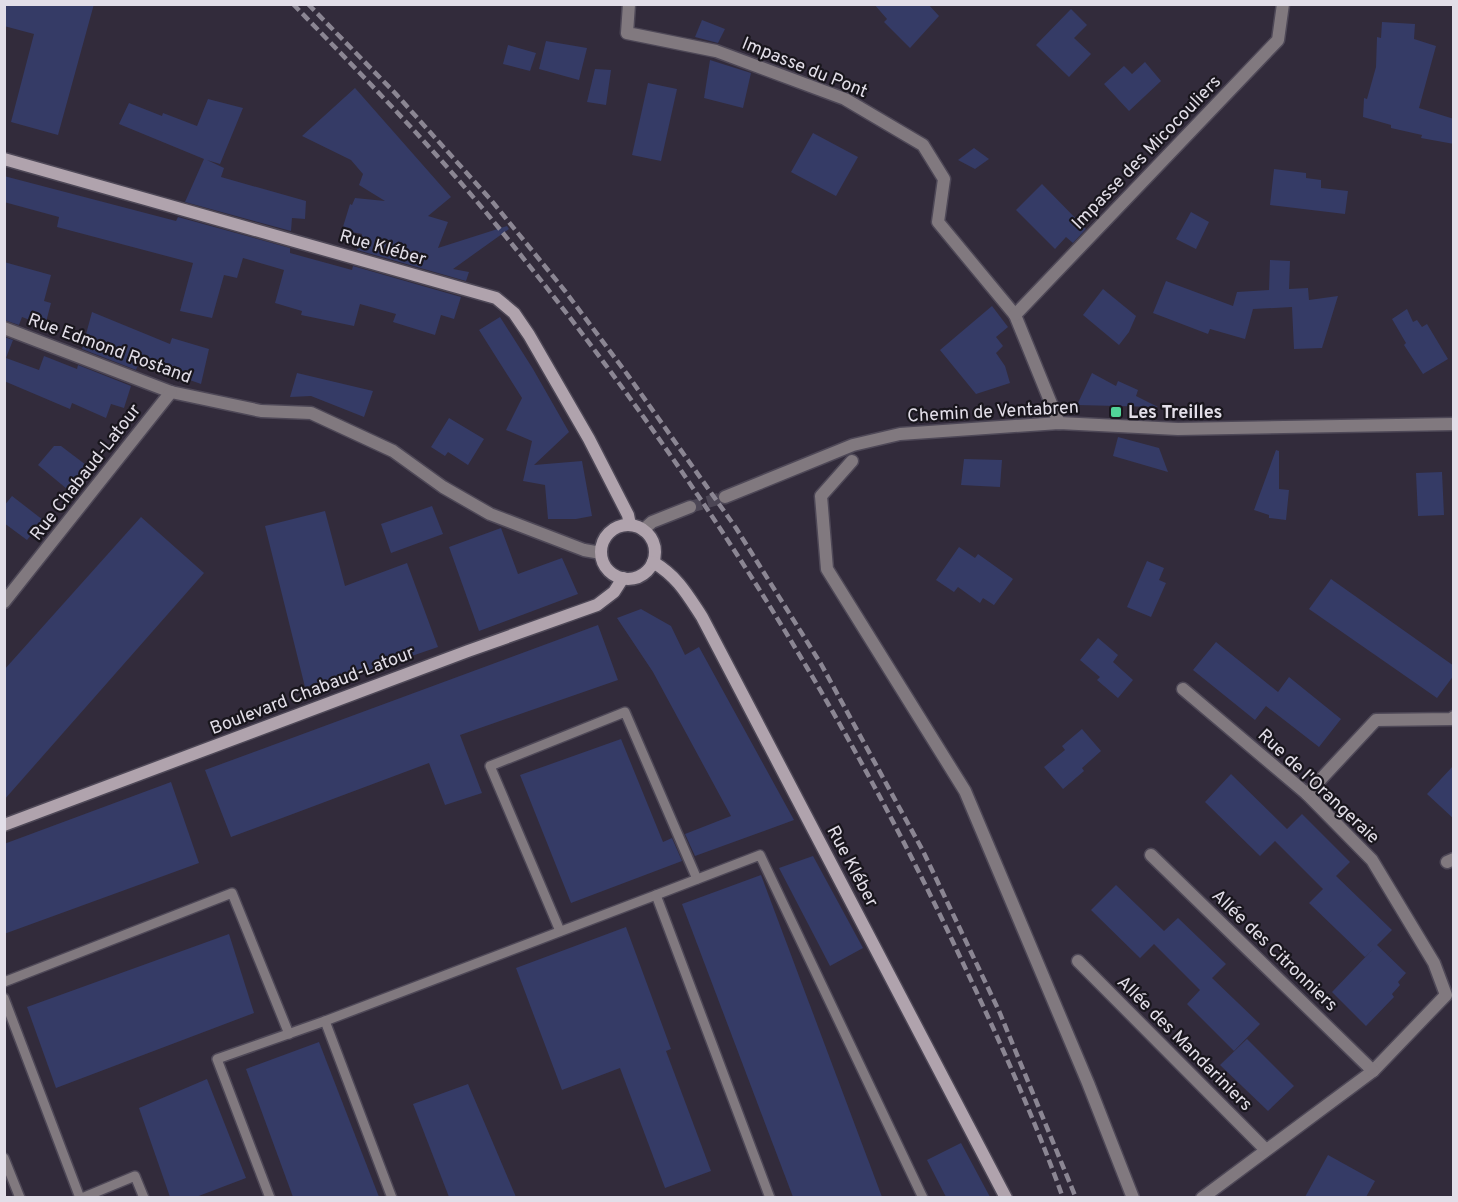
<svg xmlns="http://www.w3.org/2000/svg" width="1458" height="1202" viewBox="0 0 1458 1202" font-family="Overpass,sans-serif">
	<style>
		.building { fill: #353b66 }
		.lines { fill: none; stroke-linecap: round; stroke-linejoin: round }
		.street-tunnel { stroke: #4c4655; stroke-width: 12; stroke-dasharray: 12 6; stroke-linecap: butt }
		.lane-casing { stroke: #4e4857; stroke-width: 12 }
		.street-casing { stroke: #4e4857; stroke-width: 15 }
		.secondary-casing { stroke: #4e4857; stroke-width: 15 }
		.lane { stroke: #81797f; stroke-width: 9 }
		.street { stroke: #81797f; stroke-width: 12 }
		.secondary { stroke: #b0a3ad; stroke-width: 12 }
		.rail { stroke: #8b8693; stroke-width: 4.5; stroke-dasharray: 9 4.5; stroke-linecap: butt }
		.poi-dot { fill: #51d398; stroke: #19161d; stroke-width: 2 }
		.labels { text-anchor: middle; stroke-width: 4.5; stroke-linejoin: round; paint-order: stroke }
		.street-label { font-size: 18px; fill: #e2dee8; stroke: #19161d }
		.poi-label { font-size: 18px; font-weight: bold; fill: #e2dee8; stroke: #19161d; text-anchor: start }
	</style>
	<rect width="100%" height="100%" fill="#322b3b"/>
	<g class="building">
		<polygon points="4,4 94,4 58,135 11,122 34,34 4,26"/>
		<polygon points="874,4 928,4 939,16 910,48 884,22 887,19"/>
		<polygon points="1071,9 1087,25 1074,38 1091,54 1069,77 1036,45"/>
		<polygon points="702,20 725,29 718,43 695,37"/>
		<polygon points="1382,22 1415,24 1414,39 1436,46 1419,108 1454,119 1454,144 1421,138 1422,135 1391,128 1391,125 1363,117 1364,98 1367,99 1376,67 1377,37 1381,38"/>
		<polygon points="546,41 587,48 579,80 539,69"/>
		<polygon points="508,45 536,53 530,71 503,64"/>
		<polygon points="710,60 751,73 743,108 704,98"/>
		<polygon points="1145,62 1161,81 1129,111 1104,84 1124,66 1132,74"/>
		<polygon points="595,69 611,70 606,105 587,102"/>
		<polygon points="648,83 677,89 661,161 632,155"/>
		<polygon points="355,88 451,197 428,216 448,222 438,248 507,226 509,229 453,269 469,272 466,281 357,250 362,234 342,230 350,204 352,205 355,198 385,201 359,185 363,174 351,160 302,136"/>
		<polygon points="208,99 243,108 220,164 207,160 224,168 221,177 306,201 305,219 292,218 291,231 185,202 204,159 119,124 129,103 162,116 163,113 197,126"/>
		<polygon points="813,133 858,157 836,196 791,172"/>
		<polygon points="974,148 989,159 975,169 958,160"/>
		<polygon points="1274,169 1306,173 1306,178 1321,180 1321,188 1348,191 1345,214 1270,205"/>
		<polygon points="4,176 176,221 178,217 290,248 290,253 352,270 353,266 461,297 454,319 441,315 435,335 393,322 396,314 360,304 354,326 301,315 302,311 275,303 284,270 243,258 237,278 224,275 212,318 180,311 193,263 57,227 59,217 4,202"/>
		<polygon points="1042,184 1086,229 1073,243 1066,237 1055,249 1016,210"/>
		<polygon points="1191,212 1209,222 1196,249 1176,239"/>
		<polygon points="1270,260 1290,261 1289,289 1308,288 1309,300 1338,296 1322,348 1294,349 1292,307 1253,309 1245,339 1210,329 1208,334 1153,313 1166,281 1233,306 1237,292 1269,290"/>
		<polygon points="4,262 51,275 44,301 51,303 45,326 22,317 19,325 4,320"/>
		<polygon points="1103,289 1136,316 1129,332 1119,345 1083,315"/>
		<polygon points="992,306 1008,327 996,337 1003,346 996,353 1005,366 1010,383 976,394 940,350"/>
		<polygon points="1407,309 1413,322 1417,320 1422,327 1427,324 1448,359 1423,374 1404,345 1406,343 1392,319"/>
		<polygon points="92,312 170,344 172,338 209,349 201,384 139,362 136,370 82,349"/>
		<polygon points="500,317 533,369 569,432 534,465 582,461 592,516 576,519 548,519 545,485 523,481 532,441 506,430 522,398 479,330"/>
		<polygon points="4,337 13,340 6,358 39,370 44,356 77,369 78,365 131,386 124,408 111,404 106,418 72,403 70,409 4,381"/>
		<polygon points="297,373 373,391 364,417 311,396 290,397"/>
		<polygon points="1092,373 1116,386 1118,381 1138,390 1136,396 1158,407 1077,405"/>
		<polygon points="449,418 484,439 468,465 448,452 445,456 431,447"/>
		<polygon points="1118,437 1159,448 1168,472 1113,456"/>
		<polygon points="54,446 61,446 86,465 67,489 38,465"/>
		<polygon points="1276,450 1279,451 1279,489 1289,490 1286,520 1269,518 1269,515 1254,510"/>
		<polygon points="964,459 1002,460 1000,487 961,485"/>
		<polygon points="1442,472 1444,515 1418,516 1416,473"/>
		<polygon points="12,496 43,520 27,540 4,523 4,506"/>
		<polygon points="432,506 443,534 391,553 381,524"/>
		<polygon points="325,511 345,586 407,563 438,647 365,672 305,687 265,526"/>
		<polygon points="141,517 204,573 4,800 4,670"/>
		<polygon points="501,528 518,574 562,558 578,594 479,631 449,547"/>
		<polygon points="959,547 975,558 978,554 1013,579 994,605 983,598 980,603 958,587 954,592 936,580"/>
		<polygon points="1147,561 1164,568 1159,580 1166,583 1151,617 1127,607"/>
		<polygon points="1331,579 1454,666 1454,675 1437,698 1309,609"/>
		<polygon points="641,609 671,626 685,655 699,647 794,820 695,856 685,834 731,816 653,672 617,618"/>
		<polygon points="598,625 618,680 460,735 482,793 445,805 429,763 231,837 205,770"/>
		<polygon points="1098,638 1118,655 1113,662 1133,680 1118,698 1097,680 1100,677 1080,660"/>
		<polygon points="1216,642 1278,692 1289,677 1341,719 1319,747 1266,706 1255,720 1193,670"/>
		<polygon points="1082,729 1101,751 1082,768 1084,771 1063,789 1044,767 1065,750 1062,746"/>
		<polygon points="621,739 663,842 672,838 682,861 571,903 520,775"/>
		<polygon points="1454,765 1454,819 1427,794"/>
		<polygon points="1231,774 1287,829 1302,814 1350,862 1336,876 1392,930 1377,945 1406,973 1398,982 1400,985 1392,994 1394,997 1366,1026 1332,992 1374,948 1365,957 1309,903 1323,889 1275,841 1260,856 1205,802"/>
		<polygon points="171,782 199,863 4,934 4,844"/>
		<polygon points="813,856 863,948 830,966 779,868"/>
		<polygon points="761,875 882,1197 793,1197 682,904"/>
		<polygon points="1116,885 1164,931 1178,918 1226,964 1212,978 1260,1024 1234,1051 1187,1004 1200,990 1154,944 1140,958 1091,910"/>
		<polygon points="626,927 671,1049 666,1051 711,1171 665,1188 620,1068 562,1090 516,968"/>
		<polygon points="229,934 254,1013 56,1088 27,1007"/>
		<polygon points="1247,1039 1294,1086 1268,1111 1220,1065"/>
		<polygon points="319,1042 379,1197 293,1197 246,1069"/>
		<polygon points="207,1079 246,1178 196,1197 170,1197 139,1108"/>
		<polygon points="468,1084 516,1197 449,1197 413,1104"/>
		<polygon points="961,1143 990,1197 946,1197 927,1160"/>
		<polygon points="1328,1155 1375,1181 1366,1197 1305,1197"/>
	</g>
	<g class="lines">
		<polyline class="street-tunnel" points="690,507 725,497"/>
		<g class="lane-casing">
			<g id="lane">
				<polyline points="560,931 490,766 625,712 697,879"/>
				<polyline points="4,982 232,893 289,1034"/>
				<polyline points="4,998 80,1198"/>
				<polyline points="4,1158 20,1198"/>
				<polyline points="82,1198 135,1176 144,1198"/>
				<polyline points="270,1198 217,1059 325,1021"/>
				<polyline points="392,1198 325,1021 656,895"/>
				<polyline points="770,1198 656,895 760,855 923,1198"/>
			</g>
		</g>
		<g class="street-casing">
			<g id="street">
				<polyline points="629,4 627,33 716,51 845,99 923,145 944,179 938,222 1015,315 1059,423"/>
				<polyline points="1015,315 1278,40 1283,4"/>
				<polyline points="4,328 171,392 261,411 311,413 393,451 443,487 490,514 584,550 601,553"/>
				<polyline points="852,461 821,496 827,569 965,791 1088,1083 1133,1198"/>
				<polyline points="725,497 853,445 900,434 1059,423 1178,429 1454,424"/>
				<polyline points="643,530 652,522 690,507"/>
				<polyline points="4,602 171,392"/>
				<polyline points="1183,689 1307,794 1372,860 1434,963 1446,995 1373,1071 1202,1198"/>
				<polyline points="1307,794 1376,720 1451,719 1454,717"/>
				<polyline points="1151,855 1373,1071"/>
				<polyline points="1447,862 1454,859"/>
				<polyline points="1078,961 1266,1150"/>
			</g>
		</g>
		<g class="secondary-casing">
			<g id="secondary">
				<polyline points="4,159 496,298 514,313 529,335 589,439 628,515 630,525"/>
				<circle cx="628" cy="552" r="27"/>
				<path d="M653,562c25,15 34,32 49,55l304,581"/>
				<polyline points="4,825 468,651 597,605 614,592 623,578"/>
			</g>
		</g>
		<use href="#lane" class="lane"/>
		<use href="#street" class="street"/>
		<use href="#secondary" class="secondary"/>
		<g class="rail">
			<path d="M293,4c65,67 131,134 191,206 180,217 336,456 459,711 43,90 86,182 120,277"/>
			<polyline points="308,4 395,93 491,200 565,291 627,374 736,528 821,664 923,851 999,1011 1076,1198"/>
		</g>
	</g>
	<rect class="poi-dot" x="1110" y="406" width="12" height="12" rx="3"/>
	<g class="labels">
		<g class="street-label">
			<text transform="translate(805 67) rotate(22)" y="6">Impasse du Pont</text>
			<text transform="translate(1146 152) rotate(-46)" y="6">Impasse des Micocouliers</text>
			<text transform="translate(383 247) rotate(16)" y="6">Rue Kléber</text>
			<text transform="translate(110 348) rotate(20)" y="6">Rue Edmond Rostand</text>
			<text transform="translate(993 411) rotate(-3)" y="6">Chemin de Ventabren</text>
			<text transform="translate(85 472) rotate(-52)" y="6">Rue Chabaud-Latour</text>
			<text transform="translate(312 690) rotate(-21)" y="6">Boulevard Chabaud-Latour</text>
			<text transform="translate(1319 786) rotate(43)" y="6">Rue de l'Orangeraie</text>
			<text transform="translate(853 866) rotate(62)" y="6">Rue Kléber</text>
			<text transform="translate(1275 950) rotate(44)" y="6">Allée des Citronniers</text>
			<text transform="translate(1185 1043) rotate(45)" y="6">Allée des Mandariniers</text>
		</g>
		<g class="poi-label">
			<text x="1128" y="418">Les Treilles</text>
		</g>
	</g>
	<rect width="1458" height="1202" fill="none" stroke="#e2dee8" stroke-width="12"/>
</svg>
